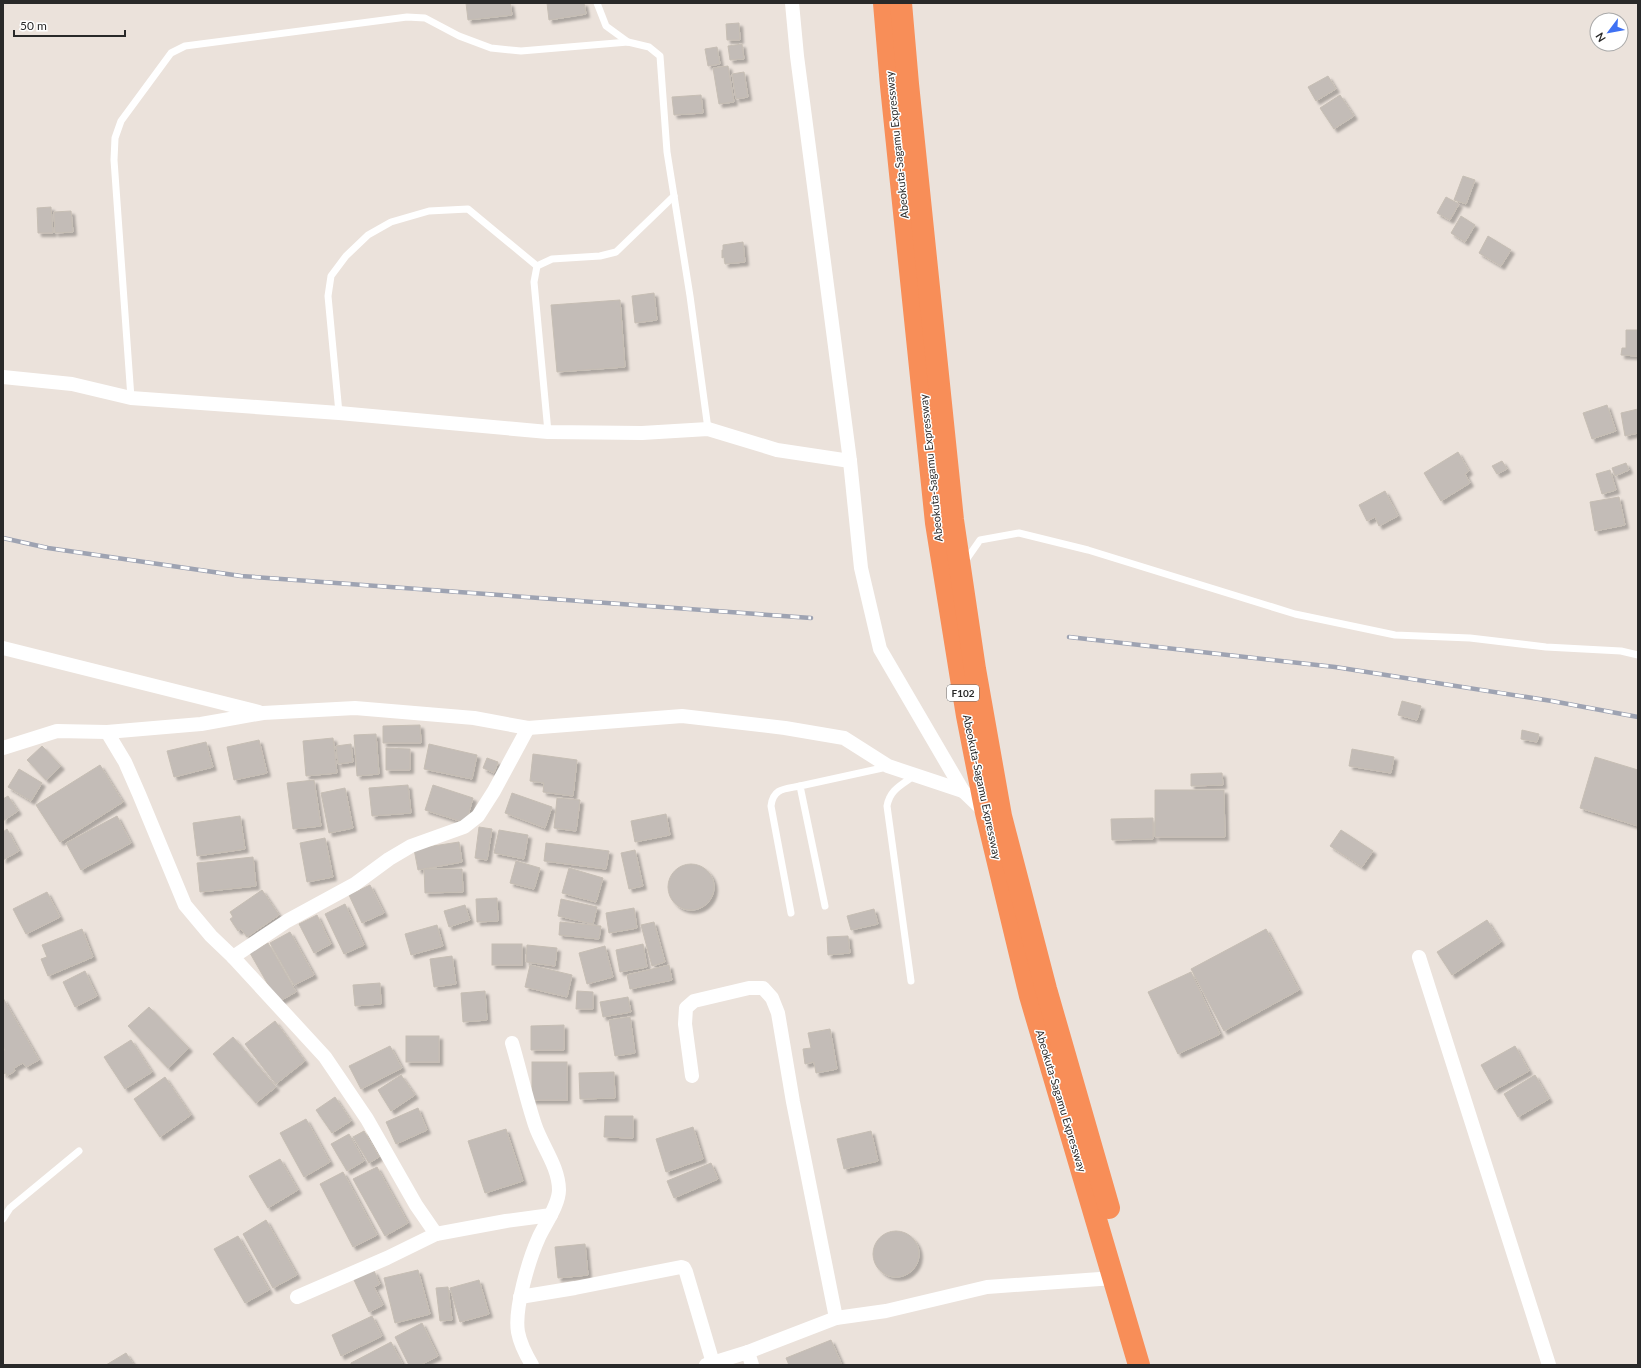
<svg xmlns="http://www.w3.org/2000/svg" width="1641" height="1368" viewBox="0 0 1641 1368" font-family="Lato,sans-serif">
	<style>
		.building { fill: #c3bcb7; stroke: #c6beb4; filter: url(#shadow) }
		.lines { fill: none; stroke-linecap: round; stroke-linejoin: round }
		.lane { stroke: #fff; stroke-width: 7 }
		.street { stroke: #fff; stroke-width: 14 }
		.highway { stroke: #f88e58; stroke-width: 22 }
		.rail-casing { stroke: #9ea3b2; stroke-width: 4.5 }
		.rail { stroke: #fff; stroke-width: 3; stroke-dasharray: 9; stroke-linecap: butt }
		.labels { text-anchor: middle; stroke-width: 3; stroke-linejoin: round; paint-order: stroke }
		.shield { fill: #fff; stroke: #696969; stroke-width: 1 }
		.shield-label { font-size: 10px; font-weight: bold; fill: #292929 }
		.street-label { font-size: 11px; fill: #292929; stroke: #fff }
	</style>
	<defs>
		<filter id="shadow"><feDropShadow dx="3.5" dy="3.5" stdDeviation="1" flood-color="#0004"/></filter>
	</defs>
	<rect width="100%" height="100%" fill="#ebe2db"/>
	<g class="building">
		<polygon points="466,3 510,3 512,15 468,20"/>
		<polygon points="547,3 584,3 586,14 549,20"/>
		<polygon points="739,23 740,40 727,40 726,24"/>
		<polygon points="742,44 744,59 730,60 728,46"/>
		<polygon points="717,47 720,64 708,66 705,49"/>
		<polygon points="728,66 734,102 719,104 713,68"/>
		<polygon points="744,72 748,97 736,99 732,74"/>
		<polygon points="1328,76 1336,89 1316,101 1308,87"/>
		<polygon points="701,95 703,113 674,115 672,97"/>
		<polygon points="1340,95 1354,116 1334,129 1320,108"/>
		<polygon points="1463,176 1475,180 1466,204 1454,200"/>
		<polygon points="1446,197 1459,204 1450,220 1437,213"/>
		<polygon points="51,207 53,233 38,233 37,208"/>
		<polygon points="71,211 73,232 55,233 54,212"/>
		<polygon points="1461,216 1475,225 1465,242 1451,233"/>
		<polygon points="1488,236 1511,250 1501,266 1479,253"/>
		<polygon points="743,242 745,262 725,264 724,257 722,258 722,250 723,250 723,245"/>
		<polygon points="654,293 657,320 635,323 632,296"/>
		<polygon points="620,300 625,367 557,372 551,305"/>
		<polygon points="1626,330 1638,330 1638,356 1621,355 1622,348 1626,348"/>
		<polygon points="1607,405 1616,431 1592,439 1583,413"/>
		<polygon points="1638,409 1638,433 1625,436 1621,413"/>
		<polygon points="1458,452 1469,471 1465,474 1470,483 1441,501 1424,473"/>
		<polygon points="1502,461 1507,469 1497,474 1492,466"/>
		<polygon points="1626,463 1629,470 1615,476 1612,468"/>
		<polygon points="1610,470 1616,490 1602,494 1596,474"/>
		<polygon points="1385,491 1398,516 1379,526 1375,517 1367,521 1359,505"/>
		<polygon points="1619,497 1625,525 1595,531 1590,502"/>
		<polygon points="1402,701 1421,706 1417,720 1398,715"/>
		<polygon points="420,725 421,743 383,743 383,726"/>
		<polygon points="1522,730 1539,734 1537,742 1521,739"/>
		<polygon points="376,734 379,774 357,776 354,735"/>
		<polygon points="333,738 337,773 306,776 303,741"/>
		<polygon points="259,740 267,773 234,780 227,747"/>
		<polygon points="206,742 213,767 174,777 167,751"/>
		<polygon points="351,744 353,762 338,764 336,746"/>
		<polygon points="429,744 477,755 472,779 424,769"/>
		<polygon points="42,746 61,766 46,780 27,760"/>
		<polygon points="386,748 410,749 410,770 386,770"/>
		<polygon points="1352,749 1394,757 1391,773 1349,766"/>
		<polygon points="533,754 577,760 573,796 543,792 544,783 530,781"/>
		<polygon points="1595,757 1638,770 1638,826 1580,808"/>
		<polygon points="487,758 498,762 494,773 483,768"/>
		<polygon points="100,765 123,802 60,842 36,805"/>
		<polygon points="19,769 42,783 31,801 8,787"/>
		<polygon points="1222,773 1223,785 1191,786 1191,774"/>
		<polygon points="314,780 321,826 293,829 287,783"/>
		<polygon points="408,785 411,813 372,816 369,788"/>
		<polygon points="433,785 473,798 466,823 425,810"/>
		<polygon points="345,788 353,828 329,833 321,793"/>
		<polygon points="1155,790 1224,790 1225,837 1155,837"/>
		<polygon points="512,793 552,807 545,828 505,813"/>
		<polygon points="8,796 18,811 3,821 3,799"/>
		<polygon points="557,798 580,800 576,831 554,828"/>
		<polygon points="666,814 670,835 635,842 631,821"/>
		<polygon points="117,816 131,843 81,870 66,843"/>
		<polygon points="240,816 245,849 197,856 193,823"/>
		<polygon points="1153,818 1153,839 1112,840 1111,819"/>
		<polygon points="479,827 492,829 487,860 475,858"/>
		<polygon points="7,829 19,851 3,860 3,832"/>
		<polygon points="499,830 528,835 524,859 494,853"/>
		<polygon points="1341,830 1373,851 1362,867 1330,846"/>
		<polygon points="325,838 333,877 307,882 300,843"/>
		<polygon points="459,842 462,862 418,870 414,849"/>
		<polygon points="546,843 609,851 606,869 544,861"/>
		<polygon points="635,850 643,886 629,889 621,853"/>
		<polygon points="253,857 256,886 200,892 197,863"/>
		<polygon points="516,861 540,868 534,889 510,883"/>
		<circle cx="691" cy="887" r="23"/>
		<polygon points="569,868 603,878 596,902 562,893"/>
		<polygon points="424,869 462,869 463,892 425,893"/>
		<polygon points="370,885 384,913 362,923 349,895"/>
		<polygon points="262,890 279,915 247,937 241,929 238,931 230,919 233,917 230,912"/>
		<polygon points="47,892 60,917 26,934 13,909"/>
		<polygon points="497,898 498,921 477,922 476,899"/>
		<polygon points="561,899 597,907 593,924 558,916"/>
		<polygon points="345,904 364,945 344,954 325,914"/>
		<polygon points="465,905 470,920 449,927 444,911"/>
		<polygon points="634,908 637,928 609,933 606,913"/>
		<polygon points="874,909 878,924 851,930 847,916"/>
		<polygon points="317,915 331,944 314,953 299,924"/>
		<polygon points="1487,920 1501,942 1452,975 1437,952"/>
		<polygon points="560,922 601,926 599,939 559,935"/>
		<polygon points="654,922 665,962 652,966 641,925"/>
		<polygon points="437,925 443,946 411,955 405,934"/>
		<polygon points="82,929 93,957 48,976 41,959 47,957 42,945"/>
		<polygon points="1266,929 1299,990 1224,1031 1191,969"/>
		<polygon points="290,932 314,975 294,985 270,943"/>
		<polygon points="848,936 850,953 828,955 827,937"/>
		<polygon points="268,943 296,992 278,1002 250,953"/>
		<rect x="492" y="944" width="30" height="21"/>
		<polygon points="643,944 647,967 620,972 616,950"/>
		<polygon points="527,945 557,948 555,966 526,962"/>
		<polygon points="605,946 613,977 587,984 579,953"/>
		<polygon points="452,956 456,984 434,987 430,959"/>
		<polygon points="530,965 572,975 567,997 525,987"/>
		<polygon points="669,965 672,980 630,989 627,975"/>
		<polygon points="85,971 97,996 75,1007 63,982"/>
		<polygon points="1191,972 1220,1034 1178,1054 1148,992"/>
		<polygon points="380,983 381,1004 355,1006 353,985"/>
		<polygon points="485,991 487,1020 463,1022 461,993"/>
		<polygon points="577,991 593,992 593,1009 576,1009"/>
		<polygon points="628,997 631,1012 603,1017 600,1002"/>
		<polygon points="3,998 39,1060 26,1067 23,1063 14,1068 15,1071 7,1076 6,1073 3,1074 3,1051 5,1050 3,1045"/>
		<polygon points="149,1007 189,1048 168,1068 128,1026"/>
		<polygon points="630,1017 635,1053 615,1056 609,1020"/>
		<polygon points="275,1021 305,1061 276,1084 245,1044"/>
		<polygon points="564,1025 564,1050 531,1050 531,1026"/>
		<polygon points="830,1029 837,1069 816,1073 814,1062 805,1064 803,1049 811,1048 808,1033"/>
		<rect x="406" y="1036" width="33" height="26"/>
		<polygon points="233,1037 276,1087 256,1103 213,1054"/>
		<polygon points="131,1040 152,1072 125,1089 104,1057"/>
		<polygon points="390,1046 402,1068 361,1089 349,1066"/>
		<polygon points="1515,1046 1529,1071 1495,1090 1481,1065"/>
		<rect x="532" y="1062" width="35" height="38"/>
		<polygon points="614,1072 615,1098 580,1099 579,1073"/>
		<polygon points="401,1075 415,1095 391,1111 378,1090"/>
		<polygon points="1535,1075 1549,1099 1518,1117 1504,1094"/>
		<polygon points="165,1077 191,1115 160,1137 134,1099"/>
		<polygon points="335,1097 351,1121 332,1133 316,1110"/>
		<polygon points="418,1108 427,1130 396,1144 386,1122"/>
		<polygon points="605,1116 633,1116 633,1138 604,1137"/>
		<polygon points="306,1119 330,1162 304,1177 280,1133"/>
		<polygon points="693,1127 703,1159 666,1172 656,1139"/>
		<polygon points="506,1129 523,1181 485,1193 468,1141"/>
		<polygon points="364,1131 379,1157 369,1163 353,1137"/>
		<polygon points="871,1131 878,1161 844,1169 837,1139"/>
		<polygon points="349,1134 364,1161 347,1171 331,1144"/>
		<polygon points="280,1159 298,1190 268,1208 249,1176"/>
		<polygon points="711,1163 718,1179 674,1198 667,1181"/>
		<polygon points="377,1167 408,1223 385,1236 353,1179"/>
		<polygon points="343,1172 377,1235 353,1247 320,1184"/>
		<polygon points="266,1220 297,1275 273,1288 243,1234"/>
		<circle cx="896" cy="1254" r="23"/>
		<polygon points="238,1236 269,1290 245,1303 214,1249"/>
		<polygon points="585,1244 588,1275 558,1278 555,1247"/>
		<polygon points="418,1270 430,1314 395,1323 384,1278"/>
		<polygon points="374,1271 380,1284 374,1287 383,1305 369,1312 354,1280"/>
		<polygon points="479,1280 489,1314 460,1322 450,1288"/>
		<polygon points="448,1287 452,1320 440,1321 436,1288"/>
		<polygon points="372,1316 382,1336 341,1356 332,1335"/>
		<polygon points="422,1323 438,1356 420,1365 409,1365 395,1337"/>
		<polygon points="831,1340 842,1365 789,1365 786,1358"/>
		<polygon points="391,1342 403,1365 351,1365 351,1363"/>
		<polygon points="126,1353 134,1365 106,1365"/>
	</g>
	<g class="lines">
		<g class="lane">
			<polyline points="597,3 606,26 628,42"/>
			<polyline points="131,398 114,160 115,138 121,121 171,53 185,46 407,17 425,18 459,36 491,48 521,51 628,42 649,47 660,56 667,152 690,296 708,429"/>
			<polyline points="339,413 328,296 331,276 346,256 368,235 391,222 429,211 468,209 537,266"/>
			<polyline points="548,432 534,282 537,266 552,259 600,256 616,252 674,196"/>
			<polyline points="966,563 966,560 980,540 1019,533 1088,550 1295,614 1395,635 1470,638 1546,647 1621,651 1638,655"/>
			<polyline points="825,906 800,786 887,767"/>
			<path d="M791,913l-20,-107c2,-18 14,-17 29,-20"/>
			<path d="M911,981l-24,-175c3,-17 15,-21 28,-31"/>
			<polyline points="3,1219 10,1208 79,1151"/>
		</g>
		<g class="street">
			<polyline points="792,3 797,56 850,461 861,568 880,649 963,791 985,812"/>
			<polyline points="3,377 72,384 131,398 339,413 548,432 642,433 708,429 777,450 850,461"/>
			<polyline points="3,648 259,712"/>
			<polyline points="107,732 125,762 139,794 185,905 211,936 233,957 325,1057 367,1119 416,1205 436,1234"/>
			<polyline points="3,748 57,731 107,732 201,724 263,713 355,708 474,718 528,728 682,716 785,728 844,738 888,766 963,791"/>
			<polyline points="233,957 287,921 355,884 389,859 411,846 464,827 478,816 494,791 528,728"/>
			<polyline points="1419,957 1549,1365"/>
			<path d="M512,1043c8,27 14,55 23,82 7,21 24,42 24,65 0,15 -14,34 -20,47 -10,22 -25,72 -21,95 2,11 8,23 14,33"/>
			<polyline points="692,1076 685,1024 686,1008 694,1001 749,988 763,988 772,998 778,1013 793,1102 836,1318"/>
			<polyline points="297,1297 387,1258 436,1234 506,1221 551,1215"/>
			<polyline points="520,1297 575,1288 681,1267 684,1268 686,1272 713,1363"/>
			<polyline points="748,1352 752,1365"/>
			<polyline points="706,1365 748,1352 836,1318 886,1311 987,1287 1114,1278"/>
		</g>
		<g class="highway">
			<polyline points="884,3 891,86 936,523 967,716 986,813 1030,996 1139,1365"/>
			<polyline points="901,3 908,84 953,520 975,669 1001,816 1046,989 1109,1208"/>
		</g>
		<g class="rail-casing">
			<g id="rail">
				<polyline points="3,538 48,548 241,576 811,618"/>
				<polyline points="1069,637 1335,667 1552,701 1638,717"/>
			</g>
		</g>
		<use href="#rail" class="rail"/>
	</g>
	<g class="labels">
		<rect class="shield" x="947" y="685" width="32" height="16" rx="3"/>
		<g class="shield-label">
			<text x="963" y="697">F102</text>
		</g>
		<g class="street-label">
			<text transform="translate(897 145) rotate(-96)" y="4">Abeokuta-Sagamu Expressway</text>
			<text transform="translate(931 468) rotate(-96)" y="4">Abeokuta-Sagamu Expressway</text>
			<text transform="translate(982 787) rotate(78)" y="4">Abeokuta-Sagamu Expressway</text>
			<text transform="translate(1061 1101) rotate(73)" y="4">Abeokuta-Sagamu Expressway</text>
		</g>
	</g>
	<rect width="1641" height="1368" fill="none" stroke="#292929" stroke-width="8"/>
	<g transform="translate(1609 32) rotate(238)"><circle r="19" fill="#ffffff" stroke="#a9a9a9"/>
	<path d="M0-3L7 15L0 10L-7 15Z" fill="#3f71f3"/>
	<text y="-6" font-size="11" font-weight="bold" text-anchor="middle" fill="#292929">N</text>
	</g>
	<path d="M14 30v6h111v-6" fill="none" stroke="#292929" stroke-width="2"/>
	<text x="20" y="30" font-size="12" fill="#292929" stroke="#ffffff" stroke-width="3" paint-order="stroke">50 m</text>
</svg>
